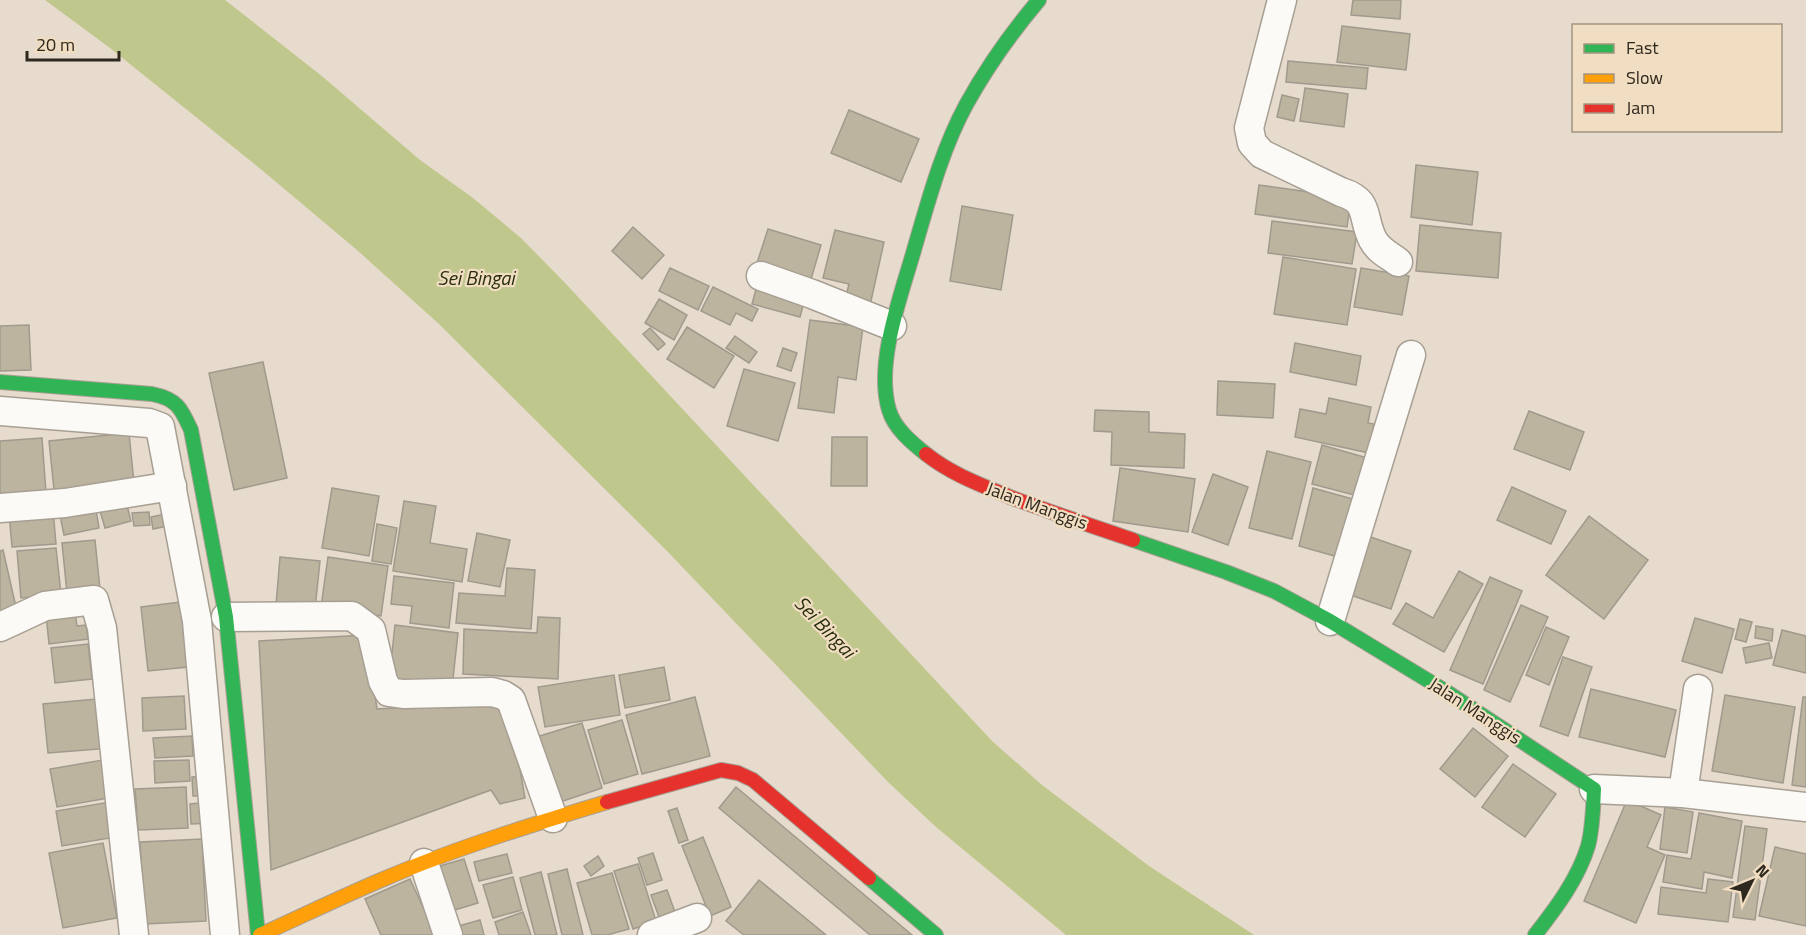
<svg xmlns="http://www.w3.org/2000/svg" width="1806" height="935" viewBox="0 0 1806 935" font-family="'Titillium Web',sans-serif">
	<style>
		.water { fill: #c0c78c }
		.building { fill: #bcb49e; stroke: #a09a8e; stroke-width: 1.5 }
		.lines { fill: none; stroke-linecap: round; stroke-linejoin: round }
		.street-casing { stroke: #a79f93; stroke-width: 31 }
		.fast-casing { stroke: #a79f93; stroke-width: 16 }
		.slow-casing { stroke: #a79f93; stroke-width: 16 }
		.jam-casing { stroke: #a79f93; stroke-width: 16 }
		.street { stroke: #fbfaf7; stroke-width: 28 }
		.fast { stroke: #30b455; stroke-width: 14 }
		.slow { stroke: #ff9f0a; stroke-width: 14 }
		.jam { stroke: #e5322d; stroke-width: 14 }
		.labels { text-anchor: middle; stroke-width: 4.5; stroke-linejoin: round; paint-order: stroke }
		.street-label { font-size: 18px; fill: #2f281e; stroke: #f0ddc2 }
		.water-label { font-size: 20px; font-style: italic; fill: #292e0c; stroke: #f0ddc2 }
	</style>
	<rect width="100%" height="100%" fill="#e6dbcc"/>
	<polygon class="water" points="45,0 225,0 323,77 420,160 473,198 521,238 566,284 992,741 1042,785 1149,866 1254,935 1066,935 936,827 888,782 667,551 439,324 357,250 263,171 110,48"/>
	<g class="building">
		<polygon points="1353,0 1401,0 1400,19 1351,15"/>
		<polygon points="1342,26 1410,34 1406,70 1337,62"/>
		<polygon points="1288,61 1368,68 1366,89 1286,82"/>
		<polygon points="1305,88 1348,94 1344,127 1300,121"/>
		<polygon points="1282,95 1299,99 1294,121 1277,117"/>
		<polygon points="849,110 919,139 901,182 831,153"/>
		<polygon points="1416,165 1478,172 1472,225 1411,217"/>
		<polygon points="1259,185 1351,198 1347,227 1255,214"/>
		<polygon points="962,206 1013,215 1001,290 950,281"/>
		<polygon points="1272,221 1357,232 1352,264 1268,253"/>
		<polygon points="1420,225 1501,233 1498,278 1416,271"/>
		<polygon points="633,227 664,255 642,279 612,251"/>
		<polygon points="768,229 821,245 809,286 755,269"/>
		<polygon points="835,230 884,242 869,310 844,304 849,284 823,278"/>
		<polygon points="1283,257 1356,269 1347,325 1274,314"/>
		<polygon points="670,268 709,286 698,310 659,291"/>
		<polygon points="1361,268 1409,276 1402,315 1354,307"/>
		<polygon points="758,282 806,295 800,317 752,304"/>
		<polygon points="713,287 758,309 752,321 736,313 730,325 701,311"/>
		<polygon points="659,299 687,315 674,340 645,323"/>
		<polygon points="810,320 863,327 856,380 838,377 834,413 798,408"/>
		<polygon points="29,325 31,370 0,371 0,326"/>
		<polygon points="687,327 734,356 714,388 667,359"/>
		<polygon points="650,328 665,344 658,350 643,334"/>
		<polygon points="735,336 757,352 749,363 726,348"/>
		<polygon points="1295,343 1361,356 1356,385 1290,372"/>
		<polygon points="783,348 797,353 791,371 777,366"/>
		<polygon points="263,362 287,478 234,490 209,373"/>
		<polygon points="744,369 795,383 778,441 727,426"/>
		<polygon points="1218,381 1275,384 1273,418 1217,415"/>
		<polygon points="1329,398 1371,407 1368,423 1374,424 1369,453 1295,437 1300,409 1326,414"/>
		<polygon points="1095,410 1149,412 1149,432 1185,434 1184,468 1111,465 1112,432 1094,431"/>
		<polygon points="1529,411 1584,432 1570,470 1514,449"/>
		<polygon points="129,433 134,483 54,490 49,441"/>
		<polygon points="832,437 867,437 867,486 831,486"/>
		<polygon points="42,438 46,493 0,495 0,441"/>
		<polygon points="1322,445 1371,459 1362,497 1312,484"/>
		<polygon points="1267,451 1311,462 1292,539 1249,528"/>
		<polygon points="1120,468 1195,479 1188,532 1113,521"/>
		<polygon points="1213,474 1248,487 1228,545 1192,532"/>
		<polygon points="1512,487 1566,511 1551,544 1497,520"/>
		<polygon points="332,488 379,496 369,556 322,548"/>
		<polygon points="1313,488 1360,501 1345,559 1299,546"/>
		<polygon points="125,498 131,521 105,528 98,504"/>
		<polygon points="404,501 436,506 430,543 467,549 462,582 393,571"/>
		<polygon points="95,504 99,528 64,535 59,510"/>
		<polygon points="53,510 56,544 12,547 9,513"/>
		<polygon points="149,512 150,525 134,526 132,513"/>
		<polygon points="170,513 173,525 153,529 151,517"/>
		<polygon points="1589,516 1648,560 1604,619 1546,575"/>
		<polygon points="377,524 397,528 391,564 372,561"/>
		<polygon points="477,533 510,540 500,587 468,581"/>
		<polygon points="1362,534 1411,551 1391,609 1342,592"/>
		<polygon points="95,540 100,589 67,593 62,543"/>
		<polygon points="56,548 61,594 21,598 17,551"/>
		<polygon points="3,550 18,616 0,620 0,551"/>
		<polygon points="280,557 320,561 315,609 276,605"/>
		<polygon points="328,557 388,566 381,616 321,607"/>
		<polygon points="507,568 535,570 531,629 456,623 459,593 505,596"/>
		<polygon points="1459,571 1483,584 1444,652 1393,624 1406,603 1433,618"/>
		<polygon points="394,576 454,583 449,628 410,623 412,606 391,604"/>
		<polygon points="1490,577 1522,591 1483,684 1450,670"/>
		<polygon points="180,602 188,667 148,671 141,607"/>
		<polygon points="1521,605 1548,617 1510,702 1484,690"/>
		<polygon points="75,611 77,626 86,625 88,639 49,644 46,615"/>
		<polygon points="538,617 560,618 558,679 463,674 464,629 537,633"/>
		<polygon points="1695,618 1734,629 1722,673 1682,661"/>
		<polygon points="1740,619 1752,622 1746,642 1735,639"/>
		<polygon points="395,625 458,633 452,688 389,680"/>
		<polygon points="1756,626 1773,629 1772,641 1755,638"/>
		<polygon points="1546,627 1569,637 1549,685 1526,675"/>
		<polygon points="1782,630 1806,636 1806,673 1773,665"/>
		<polygon points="366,635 377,709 508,701 525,798 500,804 491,790 271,870 259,641"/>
		<polygon points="1769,643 1772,658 1746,663 1743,648"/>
		<polygon points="88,644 92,679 55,683 51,648"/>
		<polygon points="1563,657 1592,667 1568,736 1540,726"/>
		<polygon points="664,667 670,700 625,708 619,675"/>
		<polygon points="614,675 620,715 545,727 538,687"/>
		<polygon points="1591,689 1676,710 1665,757 1579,737"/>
		<polygon points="1725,695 1795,707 1783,783 1712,771"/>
		<polygon points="184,696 186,729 143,731 142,698"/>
		<polygon points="695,697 710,756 642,774 626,715"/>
		<polygon points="1803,697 1806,697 1806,787 1792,785"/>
		<polygon points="107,698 111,748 48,753 43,704"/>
		<polygon points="622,720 638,774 604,784 588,730"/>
		<polygon points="582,723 602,788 554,804 533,738"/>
		<polygon points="1473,728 1508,756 1475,797 1440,769"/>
		<polygon points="192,736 193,756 155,758 153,738"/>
		<polygon points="103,760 109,798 57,807 50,769"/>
		<polygon points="189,760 190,781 155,783 154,761"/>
		<polygon points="1513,764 1556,794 1525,837 1482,807"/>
		<polygon points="208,776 209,796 193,796 192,777"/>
		<polygon points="186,787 188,828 138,830 135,789"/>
		<polygon points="736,787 912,935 870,935 719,808"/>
		<polygon points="1627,800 1661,815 1647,847 1665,855 1636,923 1584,901"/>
		<polygon points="110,802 116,837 62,846 56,811"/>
		<polygon points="210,802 212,823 191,824 190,804"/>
		<polygon points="1665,807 1693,812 1687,853 1660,849"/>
		<polygon points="677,808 688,840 679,843 668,811"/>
		<polygon points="1699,813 1742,821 1732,878 1704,872 1702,889 1663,882 1667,855 1691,859"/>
		<polygon points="1745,826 1767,829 1755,920 1733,917"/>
		<polygon points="703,837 731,907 710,916 682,846"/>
		<polygon points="202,839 206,921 145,924 140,842"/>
		<polygon points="103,843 117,918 63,928 49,853"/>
		<polygon points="1775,847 1806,854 1806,926 1759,916"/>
		<polygon points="653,853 662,880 647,885 638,858"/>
		<polygon points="507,854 512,873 479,881 474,862"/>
		<polygon points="598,856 604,866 591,876 584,866"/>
		<polygon points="464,859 478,903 448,912 433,868"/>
		<polygon points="638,864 656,921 633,929 614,871"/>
		<polygon points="567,869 583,935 562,935 548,874"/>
		<polygon points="541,872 557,935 535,935 520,878"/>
		<polygon points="612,873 629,929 607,935 592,935 577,883"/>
		<polygon points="513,877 522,910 493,918 483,885"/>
		<polygon points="410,879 436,935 381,935 365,899"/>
		<polygon points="1708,879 1733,882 1728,922 1658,914 1661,887 1706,893"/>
		<polygon points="759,880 826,935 744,935 726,921"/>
		<polygon points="667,890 675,912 659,917 651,895"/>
		<polygon points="523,912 531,935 499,935 495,922"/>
		<polygon points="480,920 484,935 458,935 455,927"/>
	</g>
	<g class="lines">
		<g class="street-casing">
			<g id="street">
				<path d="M1282,0l-33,128 3,15 10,11 79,38c30,9 20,25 32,48 6,11 16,15 25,22"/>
				<polyline points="761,276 812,294 892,326"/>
				<polyline points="0,411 149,423 160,427 197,621 225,935"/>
				<polyline points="0,508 65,503 172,486"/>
				<polyline points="226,617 352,616 371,630 383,681 389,692 403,694 492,692 503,695 511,700 553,818"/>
				<polyline points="1330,621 1411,355"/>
				<polyline points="0,627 45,606 94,600 102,628 134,935"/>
				<polyline points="1594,789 1683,793 1806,807"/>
				<polyline points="1683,793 1698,689"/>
				<polyline points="424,863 448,935"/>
				<polyline points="652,935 697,918"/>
			</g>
		</g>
		<g class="fast-casing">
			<g id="fast">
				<path d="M0,382l152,12c25,5 29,14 39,36l35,187 32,318"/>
				<path d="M926,454c-14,-11 -32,-26 -37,-44 -14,-47 12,-114 25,-160 14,-48 28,-101 52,-145 21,-38 45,-72 73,-105"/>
				<path d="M1133,540l93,32 48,19 56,30 117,71 147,97c-1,19 -1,38 -6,57 -10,33 -32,62 -53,89"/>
				<polyline points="869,878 936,935"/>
			</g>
		</g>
		<g class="slow-casing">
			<path id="slow" d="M260,935c42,-19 83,-39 126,-57 70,-30 148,-54 221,-76"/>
		</g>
		<g class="jam-casing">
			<g id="jam">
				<path d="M926,454c25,20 55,31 84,43 40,15 82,29 123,43"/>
				<polyline points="607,802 721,770 738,773 753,780 869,878"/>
			</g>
		</g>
		<use href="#street" class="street"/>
		<use href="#fast" class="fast"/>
		<use href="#slow" class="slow"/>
		<use href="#jam" class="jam"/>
	</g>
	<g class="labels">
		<g class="street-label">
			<text transform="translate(1037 506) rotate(20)" y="6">Jalan Manggis</text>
			<text transform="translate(1475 711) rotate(33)" y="6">Jalan Manggis</text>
		</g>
		<g class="water-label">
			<text x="476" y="285">Sei Bingai</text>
			<text transform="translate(825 627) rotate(46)" y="7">Sei Bingai</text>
		</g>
	</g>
	<rect x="1572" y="24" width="210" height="108" fill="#f0ddc2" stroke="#a39580" stroke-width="1.5"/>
	<rect x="1584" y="44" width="30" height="9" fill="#30b455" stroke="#a39580" stroke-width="1.5"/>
	<text x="1626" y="54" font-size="18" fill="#2f281e">Fast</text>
	<rect x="1584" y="74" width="30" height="9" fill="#ff9f0a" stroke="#a39580" stroke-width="1.5"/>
	<text x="1626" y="84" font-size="18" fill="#2f281e">Slow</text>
	<rect x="1584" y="104" width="30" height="9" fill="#e5322d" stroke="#a39580" stroke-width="1.5"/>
	<text x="1626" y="114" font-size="18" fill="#2f281e">Jam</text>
	<g transform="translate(1752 881) rotate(47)" stroke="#f0ddc2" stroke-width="4.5" paint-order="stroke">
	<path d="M0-4.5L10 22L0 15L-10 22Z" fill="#2f281e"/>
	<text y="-9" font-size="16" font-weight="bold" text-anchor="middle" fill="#2f281e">N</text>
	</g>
	<path d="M27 51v9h92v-9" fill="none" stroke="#2f281e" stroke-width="3"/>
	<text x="36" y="51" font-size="18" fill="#2f281e" stroke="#f0ddc2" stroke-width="4.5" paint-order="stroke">20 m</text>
</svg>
